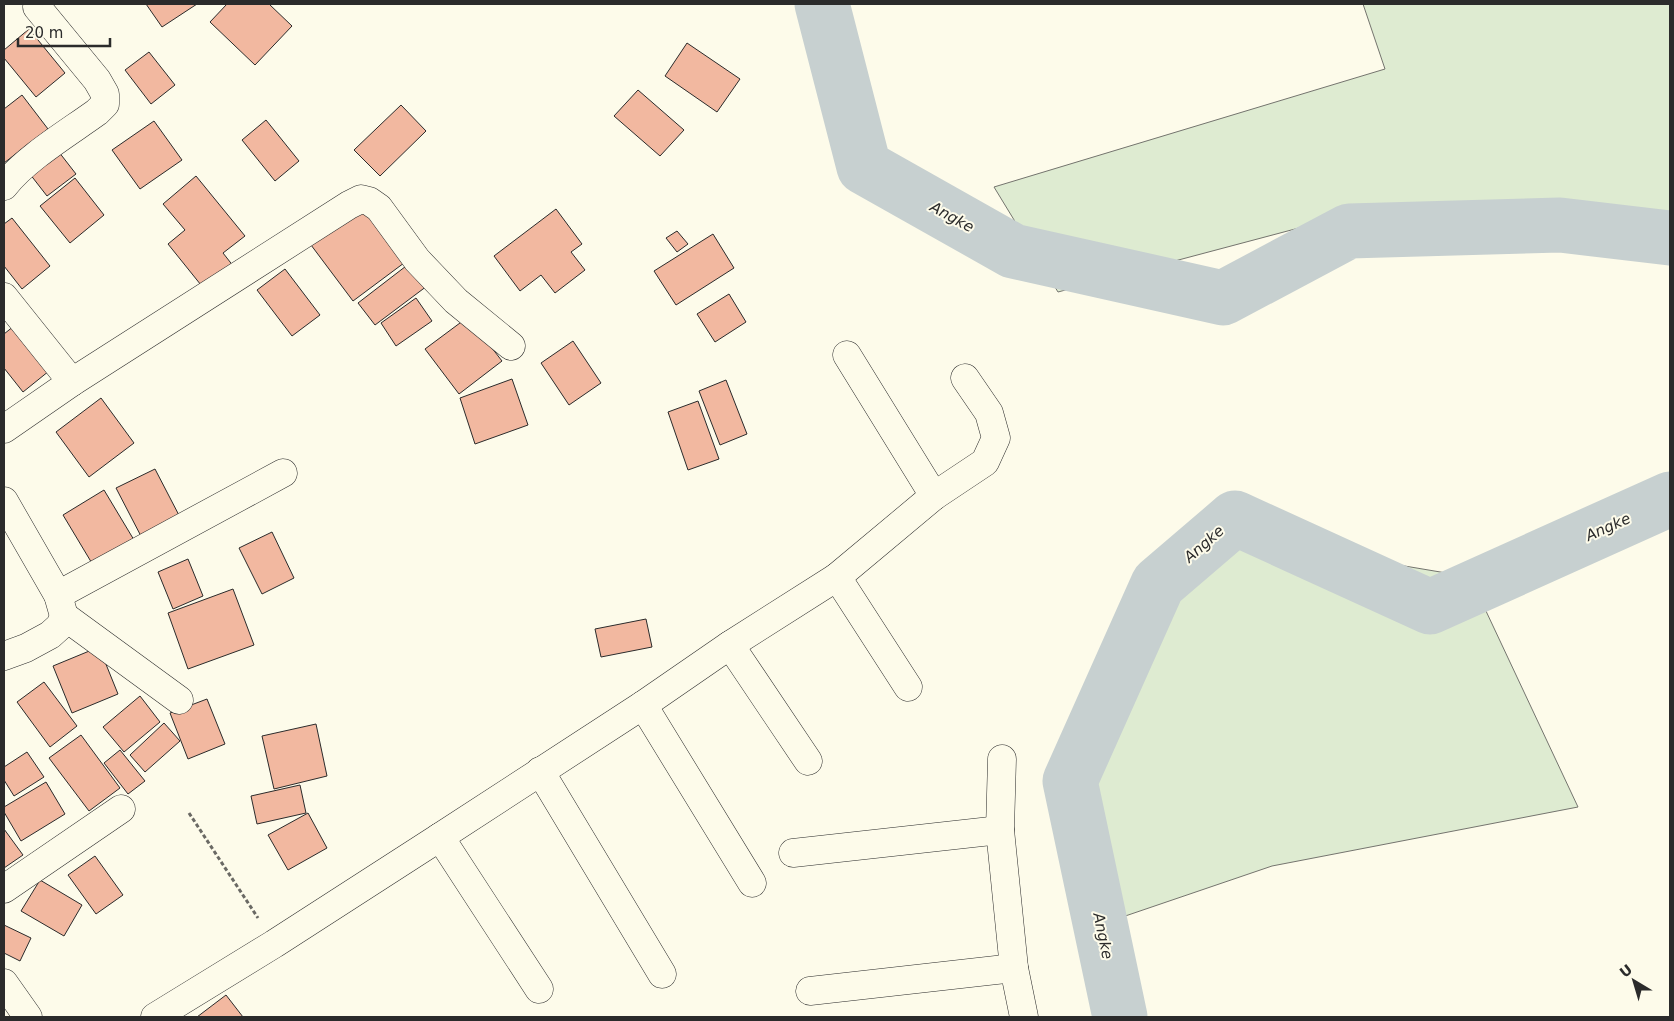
<svg xmlns="http://www.w3.org/2000/svg" width="1674" height="1021" viewBox="0 0 1674 1021" font-family="'DejaVu Sans',sans-serif">
	<style>
		.green { fill: #deebd1; stroke: #74746e }
		.lines { fill: none; stroke-linecap: round; stroke-linejoin: round }
		.river { stroke: #c7d0d0; stroke-width: 55 }
		.building { fill: #f2b8a0; stroke: #2b2b2b }
		.minor-casing { stroke: #2b2b2b; stroke-width: 29 }
		.path { stroke: #6a6964; stroke-width: 3; stroke-dasharray: 4 2.5; stroke-linecap: butt }
		.minor { stroke: #fdfbea; stroke-width: 28 }
		.labels { text-anchor: middle; stroke-width: 4; stroke-linejoin: round; paint-order: stroke }
		.water-label { font-size: 15px; font-style: italic; fill: #2b2b2b; stroke: #fdfbea }
	</style>
	<rect width="100%" height="100%" fill="#fdfbea"/>
	<g class="green">
		<polygon points="1363,4 1670,4 1670,245 1655,230 1510,221 1344,216 1058,292 994,187 1385,69"/>
		<polygon points="1224,527 1381,562 1470,577 1578,807 1272,866 1093,927 1085,758 1151,609"/>
	</g>
	<g class="lines">
		<g class="river">
			<polyline points="822,4 864,167 1013,251 1223,298 1349,231 1560,225 1670,238"/>
			<polyline points="1120,1017 1070,781 1158,584 1235,518 1430,607 1670,499"/>
		</g>
	</g>
	<g class="building">
		<polygon points="146,4 197,4 162,27"/>
		<polygon points="227,4 269,4 292,26 255,65 210,22"/>
		<polygon points="29,29 65,73 36,97 4,58 4,50"/>
		<polygon points="687,43 740,79 717,112 665,76"/>
		<polygon points="149,52 175,85 151,104 125,70"/>
		<polygon points="638,90 684,130 660,156 614,116"/>
		<polygon points="22,95 48,129 4,163 4,109"/>
		<polygon points="401,105 426,131 380,176 354,150"/>
		<polygon points="266,120 299,161 275,181 242,140"/>
		<polygon points="154,121 182,160 140,189 112,150"/>
		<polygon points="55,147 76,174 47,196 26,169"/>
		<polygon points="196,176 245,236 223,253 234,267 205,290 168,244 185,230 163,204"/>
		<polygon points="75,178 104,215 70,243 40,206"/>
		<polygon points="367,204 408,260 353,301 311,245"/>
		<polygon points="556,209 582,244 571,252 585,270 555,293 541,275 520,291 494,256"/>
		<polygon points="12,218 50,266 22,289 4,266 4,224"/>
		<polygon points="677,231 688,244 677,252 666,238"/>
		<polygon points="713,234 734,268 676,305 654,271"/>
		<polygon points="410,263 427,286 375,325 358,303"/>
		<polygon points="285,269 320,315 292,336 257,290"/>
		<polygon points="729,294 746,322 715,342 697,314"/>
		<polygon points="416,298 432,321 396,346 381,323"/>
		<polygon points="468,317 502,361 459,394 425,349"/>
		<polygon points="14,326 49,371 23,392 4,368 4,334"/>
		<polygon points="573,341 601,383 569,405 541,363"/>
		<polygon points="512,379 528,425 475,444 460,398"/>
		<polygon points="726,380 747,434 720,445 699,391"/>
		<polygon points="101,398 134,443 89,477 56,432"/>
		<polygon points="698,401 719,459 688,470 668,412"/>
		<polygon points="155,469 182,521 143,540 116,488"/>
		<polygon points="104,490 134,540 93,565 63,515"/>
		<polygon points="272,532 294,578 262,594 239,548"/>
		<polygon points="188,559 203,596 173,609 158,572"/>
		<polygon points="233,589 254,645 188,669 168,613"/>
		<polygon points="646,619 652,647 601,657 595,629"/>
		<polygon points="99,647 118,694 72,713 53,666"/>
		<polygon points="44,682 77,726 50,747 17,702"/>
		<polygon points="140,696 160,722 124,752 103,727"/>
		<polygon points="207,699 225,744 188,759 170,713"/>
		<polygon points="164,723 180,741 145,772 130,755"/>
		<polygon points="316,724 327,776 274,789 262,736"/>
		<polygon points="81,735 120,788 89,811 49,758"/>
		<polygon points="120,750 145,781 128,794 104,763"/>
		<polygon points="27,752 44,777 14,796 4,780 4,767"/>
		<polygon points="46,782 65,814 21,841 4,812 4,807"/>
		<polygon points="300,785 306,813 257,824 251,796"/>
		<polygon points="308,813 327,848 288,870 268,835"/>
		<polygon points="4,829 23,855 4,868"/>
		<polygon points="95,856 123,895 96,914 68,875"/>
		<polygon points="40,880 82,905 64,936 21,911"/>
		<polygon points="4,925 31,938 20,961 4,953"/>
		<polygon points="226,995 243,1017 197,1017"/>
	</g>
	<g class="lines">
		<g class="minor-casing">
			<g id="minor">
				<path d="M4,186c22,-28 64,-53 93,-74l8,-8v-10l-8,-14 -60,-73"/>
				<polyline points="4,297 72,382 4,429"/>
				<polyline points="847,355 934,496"/>
				<polyline points="72,382 349,205 361,199 369,201 379,208 417,260 456,301 511,346"/>
				<polyline points="4,501 58,595 64,616 60,626 50,635 26,648 4,656"/>
				<polyline points="837,577 908,687"/>
				<polyline points="58,595 283,473"/>
				<polyline points="64,616 179,700"/>
				<polyline points="730,645 808,761"/>
				<polyline points="643,705 752,883"/>
				<polyline points="1002,759 1000,830 1014,968 1024,1017"/>
				<polyline points="540,771 662,974"/>
				<polyline points="440,837 539,989"/>
				<polyline points="793,853 1000,830"/>
				<polyline points="4,889 121,809"/>
				<polyline points="4,983 28,1017"/>
				<polyline points="810,991 1014,968"/>
				<polyline points="155,1017 274,944 440,837 643,705 730,645 837,577 934,496 985,462 996,438 989,413 965,378"/>
			</g>
		</g>
		<polyline class="path" points="189,813 258,918"/>
		<use href="#minor" class="minor"/>
	</g>
	<g class="labels">
		<g class="water-label">
			<text transform="translate(952 217) rotate(29)" y="5">Angke</text>
			<text transform="translate(1608 527) rotate(-24)" y="5">Angke</text>
			<text transform="translate(1204 544) rotate(-41)" y="5">Angke</text>
			<text transform="translate(1103 936) rotate(78)" y="5">Angke</text>
		</g>
	</g>
	<rect width="1674" height="1021" fill="none" stroke="#2b2b2b" stroke-width="10"/>
	<g transform="translate(1634 981) rotate(322)" stroke="#fdfbea" stroke-width="4" paint-order="stroke">
	<path d="M0-4L9 19L0 12L-9 19Z" fill="#2b2b2b"/>
	<text y="-8" font-size="14" font-weight="bold" text-anchor="middle" fill="#2b2b2b">U</text>
	</g>
	<path d="M18 38v8h92v-8" fill="none" stroke="#2b2b2b" stroke-width="2.5"/>
	<text x="25" y="38" font-size="15" fill="#2b2b2b" stroke="#fdfbea" stroke-width="4" paint-order="stroke">20 m</text>
</svg>
